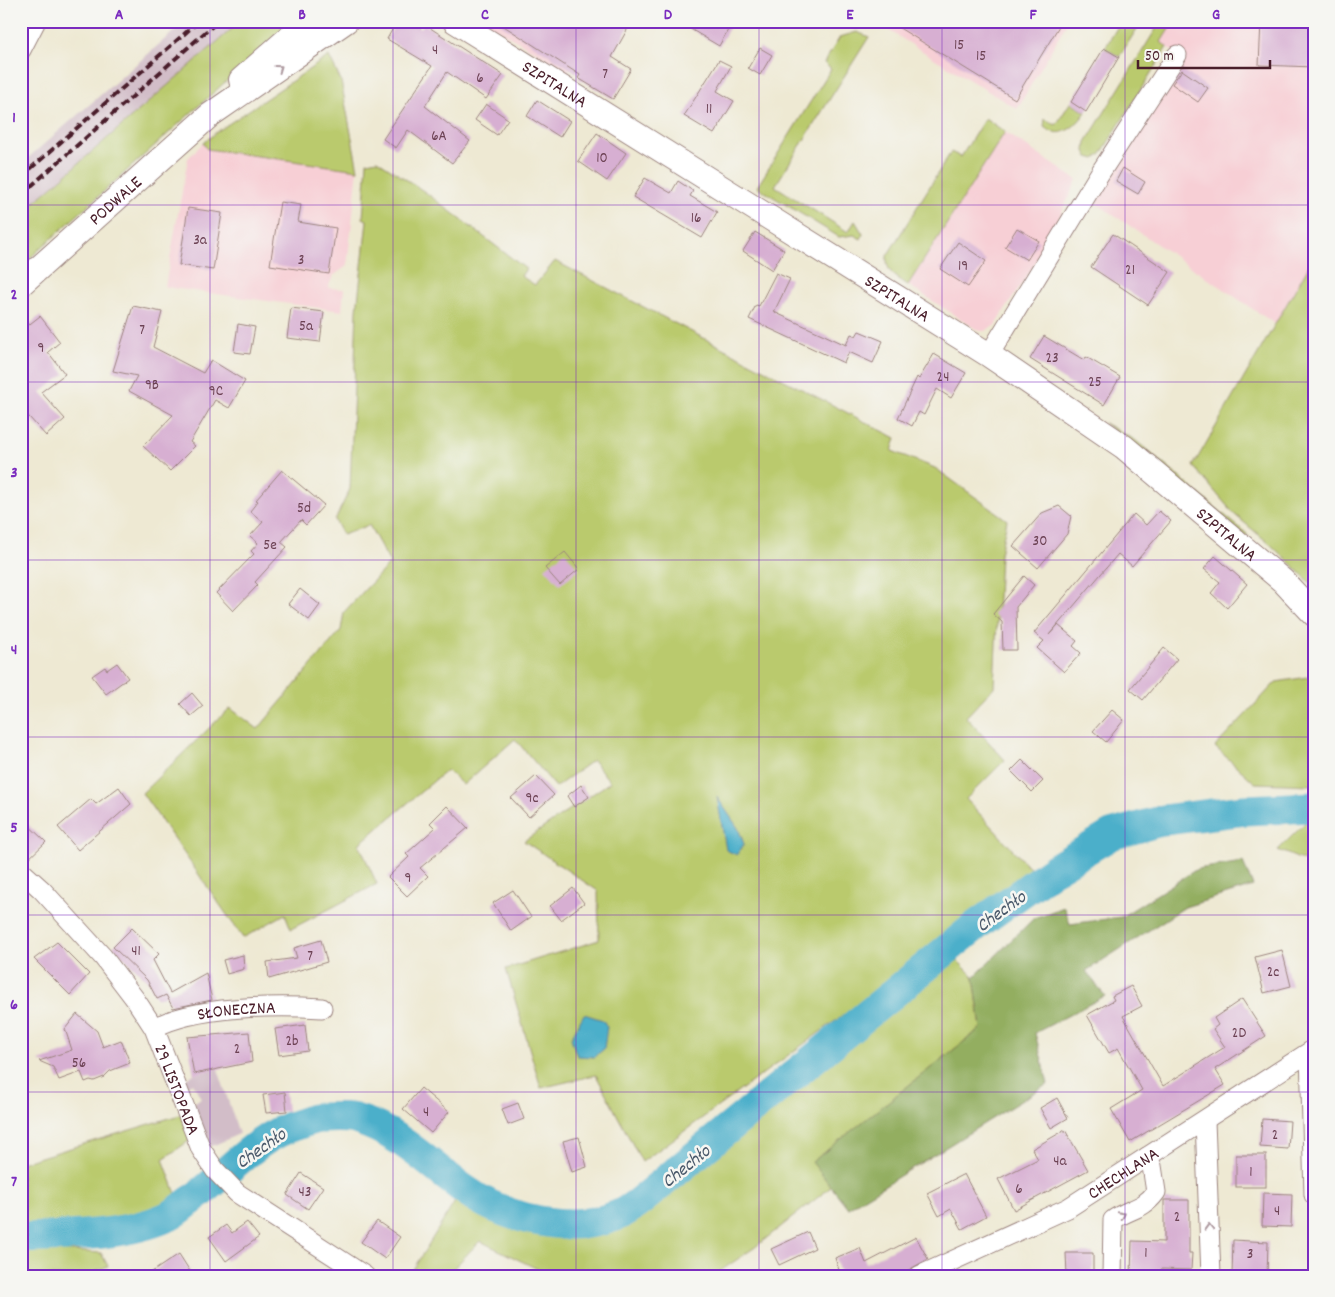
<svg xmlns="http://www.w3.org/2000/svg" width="1335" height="1297" viewBox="0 0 1335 1297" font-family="Dekko,sans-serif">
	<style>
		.built { fill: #f7cfd5 }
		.industrial { fill: #d2bdc8 }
		.green { fill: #baca6d; stroke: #82744c }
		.forest { fill: #93ae60; stroke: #6e6646 }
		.water { fill: #4bafca; stroke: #4a677a }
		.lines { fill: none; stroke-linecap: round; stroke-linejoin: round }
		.stream { stroke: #4bafca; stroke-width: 5 }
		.river { stroke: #4bafca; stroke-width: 31 }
		.building { fill: #d7afd2 }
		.minor-casing { stroke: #9c847f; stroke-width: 21 }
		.tertiary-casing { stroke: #9c847f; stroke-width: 26 }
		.minor { stroke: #fff; stroke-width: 19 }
		.tertiary { stroke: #fff; stroke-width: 24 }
		.rail { stroke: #4a1f2b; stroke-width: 4; stroke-dasharray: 8 4; stroke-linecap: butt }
		.oneway { stroke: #ae9aa0 }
		.grid { fill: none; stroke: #7b2cbf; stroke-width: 1; stroke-opacity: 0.55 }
		.labels { text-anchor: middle; stroke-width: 5; stroke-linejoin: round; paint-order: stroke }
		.number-label { font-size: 15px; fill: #6d4355 }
		.street-label { font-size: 18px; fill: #4a1f2b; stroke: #f6f6f2 }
		.water-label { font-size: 19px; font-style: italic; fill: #4a596b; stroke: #f6f6f2 }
		.neatline { fill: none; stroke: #7b2cbf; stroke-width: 2 }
		.grid-label { font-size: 16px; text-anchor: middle; font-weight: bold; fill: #7b2cbf }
	</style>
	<rect width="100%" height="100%" fill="#f6f6f2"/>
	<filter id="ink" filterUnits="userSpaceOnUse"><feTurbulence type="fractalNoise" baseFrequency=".02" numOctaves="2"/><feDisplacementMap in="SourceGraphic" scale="10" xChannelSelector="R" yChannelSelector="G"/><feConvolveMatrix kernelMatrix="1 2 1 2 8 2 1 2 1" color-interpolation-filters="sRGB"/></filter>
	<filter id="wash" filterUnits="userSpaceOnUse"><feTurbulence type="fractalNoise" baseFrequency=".0096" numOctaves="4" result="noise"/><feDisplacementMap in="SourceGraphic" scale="20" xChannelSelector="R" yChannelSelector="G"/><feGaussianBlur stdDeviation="1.12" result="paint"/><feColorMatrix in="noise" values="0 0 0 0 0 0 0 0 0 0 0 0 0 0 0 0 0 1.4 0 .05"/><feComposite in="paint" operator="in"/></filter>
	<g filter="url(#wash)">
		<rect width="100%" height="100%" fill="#eee9d3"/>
		<g class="built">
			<polygon points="489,21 601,21 568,71 488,24"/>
			<polygon points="886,21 1068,21 1017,109 883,27"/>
			<polygon points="1174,21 1314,21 1314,257 1275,324 1096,203 1185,60 1161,43"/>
			<polygon points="1005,132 1077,180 1043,251 994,327 992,326 986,331 979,331 908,285"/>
			<polygon points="203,143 207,149 358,170 347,266 333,276 328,288 344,289 342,311 165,287 188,158"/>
		</g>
		<g class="industrial">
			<polygon points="186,21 293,21 21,266 21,164"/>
			<polygon points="218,1069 239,1134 210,1147 194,1113 195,1102 201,1098 193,1083 187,1086 181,1082 194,1074"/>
		</g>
		<g class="green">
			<polygon points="241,21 293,21 21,266 21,214"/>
			<polygon points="1121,21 1142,21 1119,57 1105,48"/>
			<polygon points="1161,21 1174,21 1161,42 1167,47 1101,154 1095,159 1088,157 1085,151 1086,142"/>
			<polygon points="857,32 869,37 775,186 848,232 855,221 863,234 861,239 854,235 839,237 757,187 831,69 824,63 840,37"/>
			<polygon points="329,56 341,81 358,170 207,149 203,143 218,131"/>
			<path d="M1070,103l16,9c-10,14 -25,29 -42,15l1,-8 11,6z"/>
			<path d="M985,118l20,14 -97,153c-13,-9 -22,-12 -21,-29l64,-104 10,5z"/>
			<polygon points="377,160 425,192 526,269 521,276 535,285 555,261 896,438 892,451 935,468 1007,520 1000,554 994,687 966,717 1005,760 966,799 1025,863 1038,873 642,1162 596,1075 541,1088 506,969 599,940 598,891 524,841 610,782 593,760 556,787 515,739 463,785 447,770 359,844 377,884 291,929 285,914 243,938 142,793 230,708 258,729 341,630 344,612 390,563 369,525 343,535 335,520 350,489 357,310 366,230 367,220 363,218 367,162"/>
			<polygon points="1314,257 1314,586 1271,545 1234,514 1193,466"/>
			<polygon points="1104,423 1135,440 1247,534 1246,537"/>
			<polygon points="1314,676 1314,785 1255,783 1215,747 1276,682"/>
			<polygon points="1310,818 1314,818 1314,865 1278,850"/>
			<polygon points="954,957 974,977 981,1028 813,1162 831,1187 754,1248 713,1276 552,1276 480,1241 446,1276 409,1276 456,1200 524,1230 579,1230 617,1221 651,1206"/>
			<path d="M183,1114l9,25 -29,20 15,40c-38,28 -110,31 -157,33v-69z"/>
			<polygon points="27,1248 101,1253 108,1266 86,1276 21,1276 21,1249"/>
		</g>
		<polygon class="forest" points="1243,862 1253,886 1185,907 1086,971 1105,996 1035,1033 1048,1084 848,1208 812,1162 981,1028 974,977 1034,918 1064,907 1070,924 1121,917 1197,869"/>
		<g class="water">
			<polygon points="717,797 738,828 744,844 737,855 726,850"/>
			<polygon points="584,1014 603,1020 607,1027 604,1049 594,1057 577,1056 571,1038"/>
		</g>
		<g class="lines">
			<polyline class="stream" points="197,1180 200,1194"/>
			<path class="river" d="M21,1238c46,-2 104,-2 146,-21 8,-3 15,-10 22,-15 37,-26 65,-65 110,-78 7,-2 14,-6 21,-6 12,0 27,-2 38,2 41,12 73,46 107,70 40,29 104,44 151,26 8,-3 16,-9 23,-14l339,-278 78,-56 55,-33 53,-15 81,-10 69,-3"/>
		</g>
		<g id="blocks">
			<g class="building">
				<polygon points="397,21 408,21 421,28 424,24 503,75 486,99 447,72 425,106 470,141 452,163 408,130 396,148 383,139 432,66 387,39"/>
				<polygon points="496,21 632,21 612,57 631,69 613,99 578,78 580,75"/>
				<polygon points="677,21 733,21 719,46"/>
				<polygon points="888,21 1062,21 1015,99"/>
				<polygon points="1261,21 1314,21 1314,67 1259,65"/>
				<polygon points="760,48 772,55 760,75 748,68"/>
				<polygon points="1104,48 1119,57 1086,112 1071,102"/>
				<polygon points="719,60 731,66 717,91 734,101 714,134 684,116"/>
				<polygon points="1182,70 1208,88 1198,102 1172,84"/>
				<polygon points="537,100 570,121 560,137 527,116"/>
				<polygon points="486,104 508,119 497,135 475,120"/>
				<polygon points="597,133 626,153 607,181 578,161"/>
				<polygon points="1123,168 1145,182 1138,194 1116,181"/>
				<polygon points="645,178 671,193 678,181 693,191 690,196 717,212 702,238 633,197"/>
				<polygon points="280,202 301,205 298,222 336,228 329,274 270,265"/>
				<polygon points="188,208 222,213 213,270 179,265"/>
				<polygon points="1017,228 1039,241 1027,260 1005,247"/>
				<polygon points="755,232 784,250 772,270 743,251"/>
				<polygon points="1113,234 1170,272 1148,305 1091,267"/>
				<polygon points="958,242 986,261 968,287 940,269"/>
				<polygon points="776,273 790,279 774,312 846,345 851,334 856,336 859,331 883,341 873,363 849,352 844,363 749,319 756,305 759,306"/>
				<polygon points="133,306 162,312 153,347 203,373 211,360 245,381 229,408 215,400 190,442 195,446 170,471 143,446 173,415 129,391 137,376 113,371"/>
				<polygon points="291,308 324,312 320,342 287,338"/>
				<polygon points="40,316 60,342 48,352 65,374 41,392 65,419 46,436 21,408 21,331"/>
				<polygon points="238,324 255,327 250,354 234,352"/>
				<polygon points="1044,336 1084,360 1086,357 1120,377 1104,405 1030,359"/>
				<polygon points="934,354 966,373 951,398 937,389 924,415 919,412 912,426 898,418 917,377 919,379"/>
				<polygon points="282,470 324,505 306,525 301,520 281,542 287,547 255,582 258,585 233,611 216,593 254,554 251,551 258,543 250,536 263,522 250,511 258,501 256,500"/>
				<polygon points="1059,506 1071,516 1067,534 1038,568 1013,546 1042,513"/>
				<polygon points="1159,511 1171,521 1132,566 1118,554 1049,635 1058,625 1077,641 1073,646 1081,653 1064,672 1037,648 1044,641 1034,633 1134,514 1146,525"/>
				<polygon points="565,552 579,569 560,585 545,568"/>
				<polygon points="1215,556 1247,584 1227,608 1211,593 1220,582 1204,569"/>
				<polygon points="1024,576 1034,585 1016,607 1017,650 1003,650 1002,622 993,614"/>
				<polygon points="300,589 320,605 309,620 288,604"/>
				<polygon points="1164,648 1177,659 1143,700 1130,689"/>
				<polygon points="117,663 128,678 106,694 92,676 105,667 107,670"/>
				<polygon points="192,693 203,706 191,716 180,704"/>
				<polygon points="1112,710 1124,720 1106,742 1093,731"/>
				<polygon points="1022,760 1043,781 1032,792 1011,771"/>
				<polygon points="536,776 554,795 529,817 511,798"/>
				<polygon points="581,785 589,797 574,807 567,796"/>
				<polygon points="119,787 131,804 78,850 58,827 91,799 96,804"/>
				<polygon points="447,806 468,828 420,868 428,876 407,896 388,877 409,857 406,854 435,828 430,823"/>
				<polygon points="21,818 46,842 26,861 21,860"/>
				<polygon points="573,888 584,903 561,920 550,906"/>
				<polygon points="513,890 531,917 511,931 493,903"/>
				<polygon points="132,928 159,954 153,960 170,993 206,973 212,1000 173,1008 166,995 157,999 147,980 113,947"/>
				<polygon points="321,940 327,962 269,979 267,962 297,958 294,948"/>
				<polygon points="57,942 89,974 70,995 34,959"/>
				<polygon points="1282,950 1291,986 1264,993 1255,957"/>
				<polygon points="243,955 244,969 227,974 223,960"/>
				<polygon points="1131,986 1142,1006 1123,1016 1163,1086 1225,1047 1213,1029 1218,1025 1214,1018 1242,999 1266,1036 1215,1069 1225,1085 1130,1142 1111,1109 1142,1090 1118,1048 1109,1053 1087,1015 1114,1000 1112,996"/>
				<polygon points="77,1014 97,1031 103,1047 121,1040 130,1063 110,1071 104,1077 94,1081 90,1080 85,1082 81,1072 59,1080 53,1067 39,1061 72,1050 65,1029"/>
				<polygon points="305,1025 308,1051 279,1055 275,1029"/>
				<polygon points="249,1032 252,1062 194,1074 187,1037"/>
				<polygon points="421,1088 449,1112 431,1133 403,1109"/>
				<polygon points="285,1092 287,1111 266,1113 263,1095"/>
				<polygon points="1057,1098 1068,1118 1051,1128 1040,1108"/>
				<polygon points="518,1103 524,1119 508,1125 502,1109"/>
				<polygon points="1262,1119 1290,1121 1288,1149 1260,1147"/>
				<polygon points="1065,1130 1088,1170 1014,1210 998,1179 1038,1159 1032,1149"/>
				<polygon points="579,1137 587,1167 572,1172 563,1141"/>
				<rect x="1236" y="1155" width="30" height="32"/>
				<polygon points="301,1173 323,1187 308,1209 287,1195"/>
				<polygon points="964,1174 986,1216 962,1229 951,1209 939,1216 927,1193"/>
				<polygon points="1263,1193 1292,1194 1291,1227 1262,1226"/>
				<polygon points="1164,1200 1189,1200 1189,1253 1192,1253 1191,1270 1161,1269 1160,1276 1131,1276 1132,1241 1164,1242"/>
				<polygon points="377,1221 400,1237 385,1259 361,1242"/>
				<polygon points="247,1222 259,1237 226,1261 209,1237 226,1225 232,1233"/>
				<polygon points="808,1232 815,1248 779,1265 771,1249"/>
				<polygon points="916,1237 928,1259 898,1276 841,1276 835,1258 860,1248 866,1263"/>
				<polygon points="1233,1240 1268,1242 1267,1276 1232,1276"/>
				<polygon points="1066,1253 1093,1253 1093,1276 1067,1276"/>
				<polygon points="179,1254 193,1276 146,1276"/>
			</g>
		</g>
	</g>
	<g filter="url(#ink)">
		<use href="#blocks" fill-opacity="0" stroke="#9c847f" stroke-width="1"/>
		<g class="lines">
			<g class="minor-casing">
				<g id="minor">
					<polyline points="21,50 36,21"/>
					<polyline points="989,355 1100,173 1177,55"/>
					<path id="s1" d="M21,871l21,19 61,67 32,42 19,29 47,121 14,21 22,23 128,83"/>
					<path id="s2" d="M154,1028c40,-22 122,-23 168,-20"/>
					<polyline points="1310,1052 1314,1195"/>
					<polyline points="1205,1121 1211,1276"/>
					<path id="s3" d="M919,1276l149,-68 246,-159"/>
					<path d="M1112,1276l1,-56c17,-12 30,-10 43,-28l-4,-26 -5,-9"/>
				</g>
			</g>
			<g class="tertiary-casing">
				<g id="tertiary">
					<path id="s4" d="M455,21l534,334 135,92 159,134 31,33"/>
					<polyline points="241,80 308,21"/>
					<path id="s5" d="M21,284l189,-169 136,-94"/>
				</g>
			</g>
			<use href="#minor" class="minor"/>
			<use href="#tertiary" class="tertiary"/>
			<g class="rail">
				<polyline points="21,177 199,21"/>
				<polyline points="21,195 218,21"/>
			</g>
		</g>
		<defs><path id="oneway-chevron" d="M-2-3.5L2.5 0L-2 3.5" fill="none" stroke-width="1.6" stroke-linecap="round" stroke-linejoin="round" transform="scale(1.25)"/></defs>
		<g class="oneway">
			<use href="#oneway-chevron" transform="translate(279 68) rotate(-36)"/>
			<use href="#oneway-chevron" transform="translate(1122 1215) rotate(-26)"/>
			<use href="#oneway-chevron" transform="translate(1209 1227) rotate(-92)"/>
		</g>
	</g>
	<path class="grid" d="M210,21v1255M393,21v1255M576,21v1255M759,21v1255M942,21v1255M1125,21v1255M21,205h1293M21,382h1293M21,560h1293M21,737h1293M21,915h1293M21,1092h1293"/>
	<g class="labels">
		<g class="number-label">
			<text x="959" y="49">15</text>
			<text x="435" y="54">4</text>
			<text x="981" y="60">15</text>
			<text x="605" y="78">7</text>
			<text x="480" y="82">6</text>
			<text x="709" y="113">11</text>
			<text x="439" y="140">6A</text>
			<text x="602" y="162">10</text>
			<text x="696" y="222">16</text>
			<text x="200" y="244">3a</text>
			<text x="301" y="264">3</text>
			<text x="963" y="270">19</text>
			<text x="1130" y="274">21</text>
			<text x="306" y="330">5a</text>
			<text x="142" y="334">7</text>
			<text x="41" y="352">9</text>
			<text x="1052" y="362">23</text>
			<text x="943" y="381">24</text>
			<text x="1095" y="386">25</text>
			<text x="152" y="389">9B</text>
			<text x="216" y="395">9C</text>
			<text x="304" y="512">5d</text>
			<text x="1040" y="545">30</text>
			<text x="270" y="549">5e</text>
			<text x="532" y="802">9c</text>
			<text x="408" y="882">9</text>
			<text x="136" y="955">41</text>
			<text x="310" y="960">7</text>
			<text x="1273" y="976">2c</text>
			<text x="1239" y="1037">2D</text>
			<text x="292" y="1045">2b</text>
			<text x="237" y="1053">2</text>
			<text x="79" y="1067">56</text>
			<text x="426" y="1116">4</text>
			<text x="1275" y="1139">2</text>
			<text x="1060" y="1165">4a</text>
			<text x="1251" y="1176">1</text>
			<text x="1019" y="1193">6</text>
			<text x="305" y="1196">43</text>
			<text x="1277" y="1215">4</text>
			<text x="1177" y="1221">2</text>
			<text x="1146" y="1257">1</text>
			<text x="1250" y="1258">3</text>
		</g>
		<g class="street-label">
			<text dy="6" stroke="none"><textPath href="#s4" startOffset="118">SZPITALNA</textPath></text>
			<text dy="6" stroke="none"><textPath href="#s5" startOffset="126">PODWALE</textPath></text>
			<text dy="6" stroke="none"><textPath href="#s4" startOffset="522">SZPITALNA</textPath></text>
			<text dy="6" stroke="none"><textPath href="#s4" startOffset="928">SZPITALNA</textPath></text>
			<text dy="6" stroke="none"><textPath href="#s2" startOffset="85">SŁONECZNA</textPath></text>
			<text dy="6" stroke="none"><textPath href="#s1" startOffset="272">29 LISTOPADA</textPath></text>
			<text dy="6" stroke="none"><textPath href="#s3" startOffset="229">CHECHLANA</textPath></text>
		</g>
		<g class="water-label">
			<text transform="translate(1000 910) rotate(-36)" y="7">Chechło</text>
			<text transform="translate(260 1147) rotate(-35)" y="7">Chechło</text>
			<text transform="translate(685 1165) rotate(-39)" y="7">Chechło</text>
		</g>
	</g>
	<rect width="1335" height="1297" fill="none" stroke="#f6f6f2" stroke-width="55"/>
	<path d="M1138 60v8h132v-8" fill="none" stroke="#4a1f2b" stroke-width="2.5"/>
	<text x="1145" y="60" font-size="15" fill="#4a1f2b" stroke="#f6f6f2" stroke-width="4" paint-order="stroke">50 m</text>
	<rect x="28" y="28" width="1280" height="1242" class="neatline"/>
	<g class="grid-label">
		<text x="119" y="19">A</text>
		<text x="302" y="19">B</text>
		<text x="485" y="19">C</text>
		<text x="668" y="19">D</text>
		<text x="850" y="19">E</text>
		<text x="1033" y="19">F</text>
		<text x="1216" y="19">G</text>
		<text x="14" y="122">1</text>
		<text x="14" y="299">2</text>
		<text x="14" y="477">3</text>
		<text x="14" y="654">4</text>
		<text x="14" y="832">5</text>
		<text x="14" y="1009">6</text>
		<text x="14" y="1186">7</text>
	</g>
</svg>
